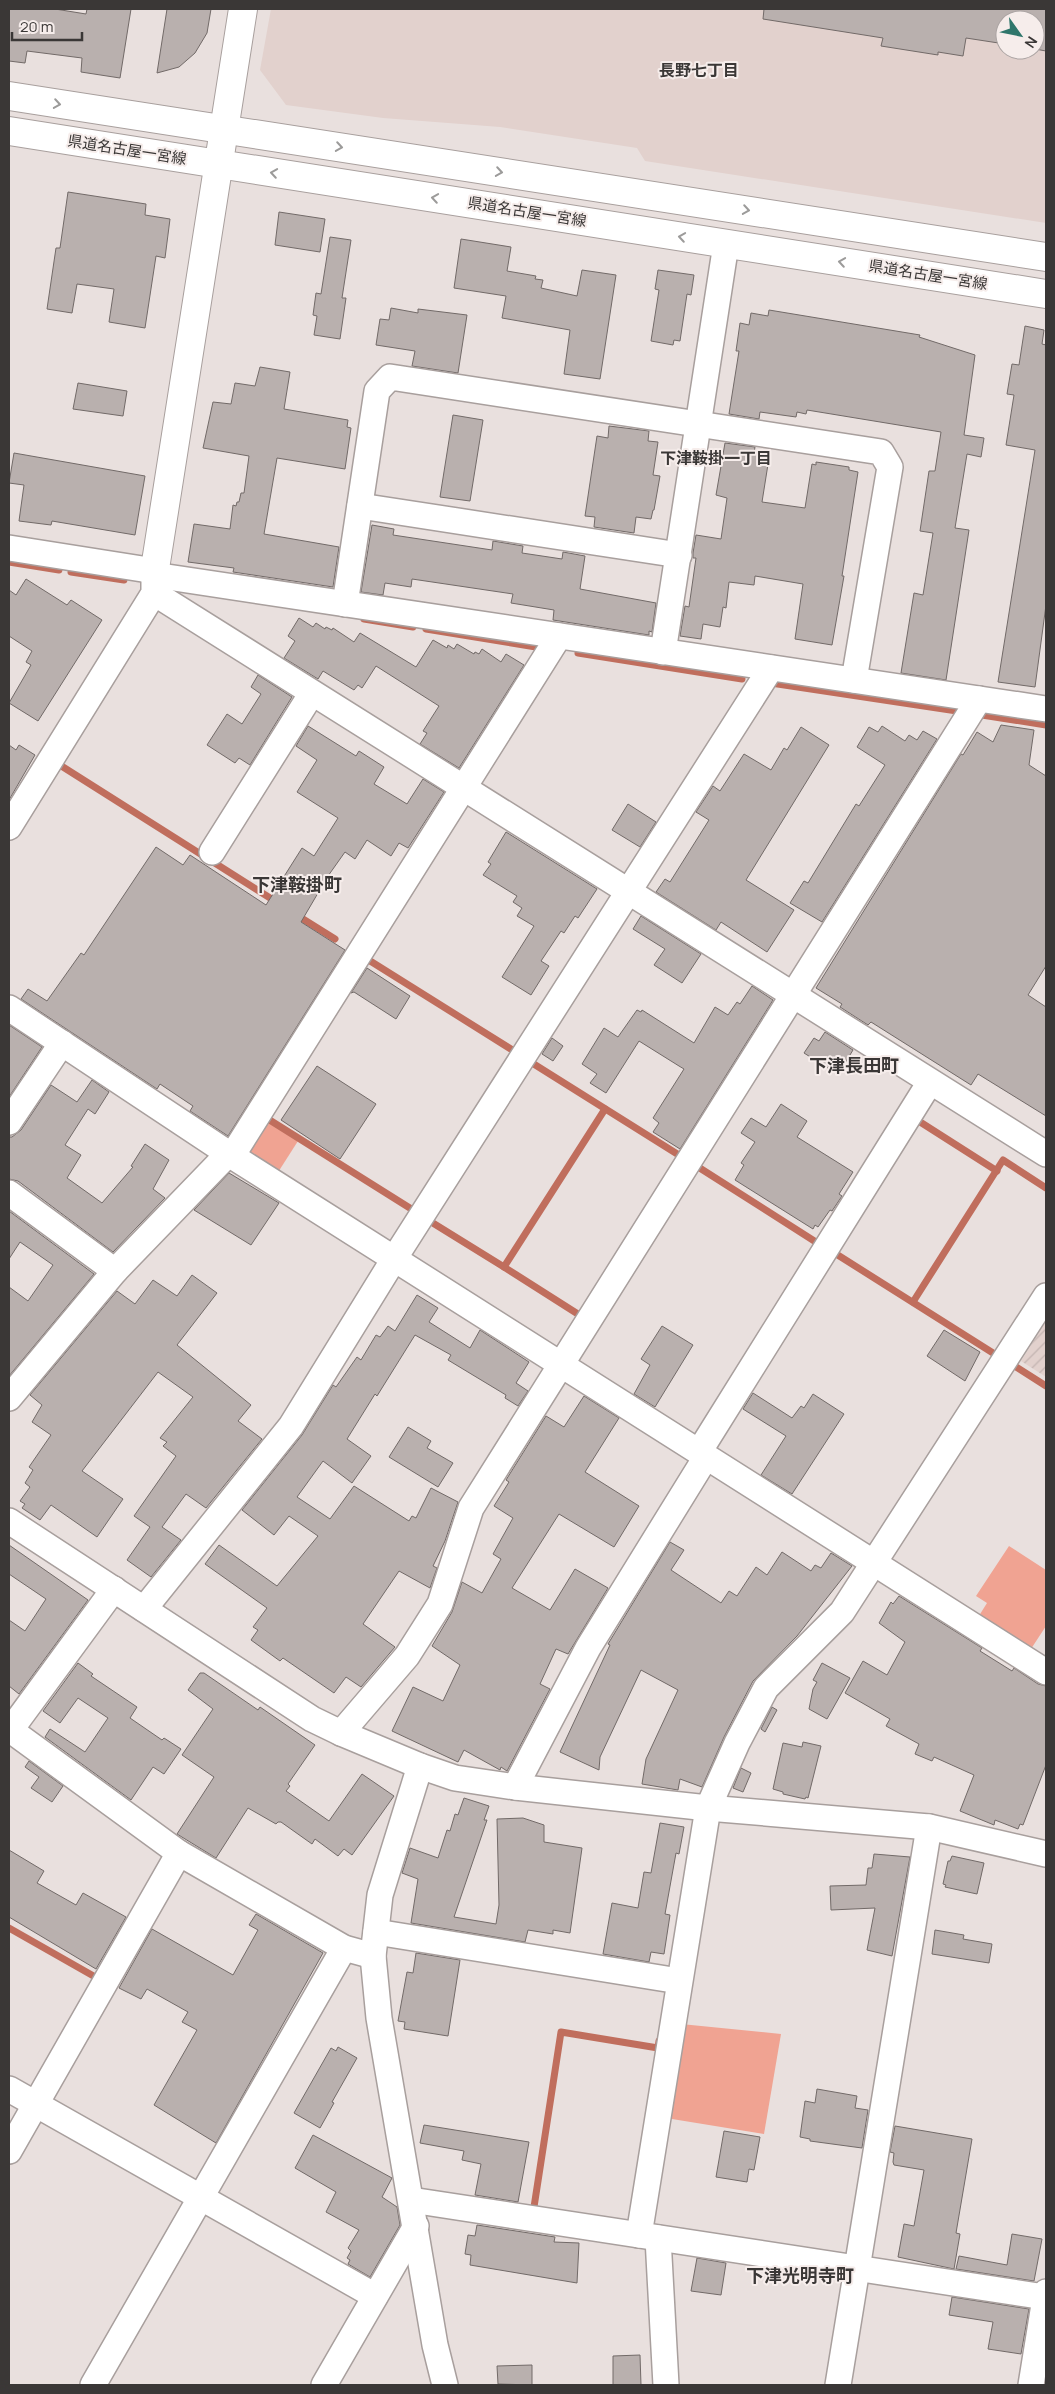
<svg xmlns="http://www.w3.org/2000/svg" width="1055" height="2394" viewBox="0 0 1055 2394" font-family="Manrope,'Noto Sans JP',sans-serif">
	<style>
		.built { fill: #e2d1cd; fill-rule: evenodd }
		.industrial { fill: url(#industrial-furrows) }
		.grass { fill: #f0a392 }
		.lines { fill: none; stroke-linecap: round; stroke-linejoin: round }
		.stream { stroke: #c06e5d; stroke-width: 7 }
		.building { fill: #b9b0ae; stroke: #726a68 }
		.minor-casing { stroke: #a89f9d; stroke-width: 28 }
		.tertiary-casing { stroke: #a89f9d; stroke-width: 30 }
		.secondary-casing { stroke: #a89f9d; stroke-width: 30 }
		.minor { stroke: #fff; stroke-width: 25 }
		.tertiary { stroke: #fff; stroke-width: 28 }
		.secondary { stroke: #fff; stroke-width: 28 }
		.oneway { stroke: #9c9b9a }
		.labels { text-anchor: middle; stroke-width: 4; stroke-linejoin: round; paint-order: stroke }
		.street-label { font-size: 15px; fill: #3a3736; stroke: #f6edeb }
		.neighbourhood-label { font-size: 16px; font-weight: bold; fill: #3a3736; stroke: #f6edeb }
		.quarter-label { font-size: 18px; font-weight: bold; fill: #3a3736; stroke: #f6edeb }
	</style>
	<defs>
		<pattern id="industrial-furrows" width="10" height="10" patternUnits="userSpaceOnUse" patternTransform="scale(1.25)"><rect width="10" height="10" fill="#e2d1cd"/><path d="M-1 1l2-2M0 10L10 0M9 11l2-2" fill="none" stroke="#c3b4b1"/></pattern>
	</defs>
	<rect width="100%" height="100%" fill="#e9e0de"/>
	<path class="built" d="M271,9h775v214l-401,-62 -8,-13 -137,-21 -117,-9 -97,-13 -26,-35zM1005,20h30v30h-30z"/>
	<polygon class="industrial" points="1046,1321 1046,1377 1021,1361"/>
	<g class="grass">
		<polygon points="264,1119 298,1141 275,1177 247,1159 246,1148"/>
		<polygon points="1009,1546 1046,1570 1046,1626 1029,1652 977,1619 987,1603 976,1596"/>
		<polygon points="681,2024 781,2034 764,2134 666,2118"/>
	</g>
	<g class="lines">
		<g class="stream">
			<polyline points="9,562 59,570"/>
			<polyline points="71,572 124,580"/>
			<polyline points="364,619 413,627"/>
			<polyline points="426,629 536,647"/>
			<polyline points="578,653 742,679"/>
			<polyline points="771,683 957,711"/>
			<polyline points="982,715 1046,725"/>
			<polyline points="63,767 278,903"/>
			<polyline points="295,914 335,939"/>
			<polyline points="367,959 514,1051"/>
			<polyline points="529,1061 682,1157"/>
			<polyline points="268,1119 413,1210"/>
			<polyline points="917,1120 997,1171"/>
			<polyline points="695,1165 819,1244"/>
			<polyline points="428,1220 504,1267"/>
			<polyline points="833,1252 993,1353"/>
			<polyline points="913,1302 1003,1160 1046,1188"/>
			<polyline points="581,1316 504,1267 605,1109"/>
			<polyline points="1013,1365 1046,1386"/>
			<polyline points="9,1928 97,1978"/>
			<polyline points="534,2207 561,2032 658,2048 659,2041"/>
		</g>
	</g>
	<g class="building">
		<polygon points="9,9 55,9 86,14 87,9 131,9 120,78 81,72 82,58 27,51 25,63 9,61"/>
		<polygon points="167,9 211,9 207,33 195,53 179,67 157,73"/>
		<polygon points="764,9 1046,9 1046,51 1035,49 1035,20 1005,20 1005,44 966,38 963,56 938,52 938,55 881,46 883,38 763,19"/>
		<polygon points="68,192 146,204 145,215 170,219 165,258 156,256 145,328 109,322 114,289 77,284 72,313 47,309 56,248 60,248"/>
		<polygon points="279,212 325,219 320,252 275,245"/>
		<polygon points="330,237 351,240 342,298 346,298 340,339 314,335 317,316 313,315 316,293 321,294"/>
		<polygon points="461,239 511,247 507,271 536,276 535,279 543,280 541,288 577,296 582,270 616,275 600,379 564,374 570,330 502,318 506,296 454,288"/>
		<polygon points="658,270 694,275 691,295 687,294 680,341 674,340 673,345 651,341 659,290 655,289"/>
		<polygon points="391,308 418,313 418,309 467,315 458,373 412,366 415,351 376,345 380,319 389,320"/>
		<polygon points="769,310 920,335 919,337 975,355 964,435 984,438 981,457 967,454 955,528 969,530 946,680 901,673 914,593 923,595 933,533 920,531 929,471 935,471 941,432 807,410 806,414 797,412 796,417 760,412 759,419 729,414 739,351 736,351 740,323 749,325 751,313 768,316"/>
		<polygon points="1025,326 1044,330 1042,344 1046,345 1046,605 1035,687 998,682 1035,450 1006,445 1014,395 1007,394 1012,364 1019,365"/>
		<polygon points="260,367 290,372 284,409 348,420 347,427 351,428 345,469 277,458 264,534 339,547 333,587 233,572 234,568 188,562 194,524 230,529 233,505 236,506 237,502 239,502 241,493 244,493 249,456 203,448 213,402 231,404 235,383 255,386"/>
		<polygon points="78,383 127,391 123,416 73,409"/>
		<polygon points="453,415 483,420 470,501 440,497"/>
		<polygon points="609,426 649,431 648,441 658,442 653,475 660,476 654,510 653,510 651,519 636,517 634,533 594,527 595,517 585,516 597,436 608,438"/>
		<polygon points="725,443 755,447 754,453 760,454 760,457 769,458 762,502 805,508 812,464 816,465 816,462 849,467 849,470 858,472 842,576 844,576 832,645 795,639 803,584 755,576 754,585 729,582 726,608 723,607 720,627 703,624 701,639 680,636 685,606 689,607 696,558 693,558 693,553 696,535 721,539 727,498 716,495"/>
		<polygon points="14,453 145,476 135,535 52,521 51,525 19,521 24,485 9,483"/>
		<polygon points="372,525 394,529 393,535 492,550 493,541 523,546 522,553 562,559 563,552 585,556 580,589 656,603 652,632 649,631 649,635 553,620 554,610 511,603 513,594 412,579 411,587 385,583 383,595 361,592"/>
		<polygon points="26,579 67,605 71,600 102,620 38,721 9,703 31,665 26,662 32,651 9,636 9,590 16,595"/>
		<polygon points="299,618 313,627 316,623 325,629 326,627 332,630 333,628 354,642 360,633 416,667 433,640 447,648 448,645 454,649 457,644 474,654 475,652 479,654 482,649 501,662 506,654 524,665 459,768 420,744 427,733 423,731 439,706 376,666 362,688 358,685 354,690 323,671 318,679 284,658 295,641 288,636"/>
		<polygon points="258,675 292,697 250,765 239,758 235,763 207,745 227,714 242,724 261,694 251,687"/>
		<polygon points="1001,725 1034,730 1029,765 1046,776 1046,966 1028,995 1046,1007 1046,1116 978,1074 971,1085 871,1022 868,1025 840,1007 842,1004 816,988 961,754 963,755 977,732 993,742"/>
		<polygon points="308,726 356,756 359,751 384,767 374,784 407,804 423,779 444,792 408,848 399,843 391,856 367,840 355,859 345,852 328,876 301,922 345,950 228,1136 190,1111 193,1106 160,1084 157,1089 21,999 28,989 47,1001 81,953 84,955 156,847 183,865 190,855 266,905 302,848 314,856 338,818 297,792 317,760 296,746"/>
		<polygon points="882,726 905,741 909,735 917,740 923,731 937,739 822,922 790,903 804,881 808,883 856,804 859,806 885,765 857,747 869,727 878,732"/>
		<polygon points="801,727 829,745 746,880 794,910 767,952 721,922 716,930 656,892 665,879 670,882 709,820 696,812 713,786 720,791 744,754 771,770 784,748 787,750"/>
		<polygon points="9,745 16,750 19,745 35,755 9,800"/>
		<polygon points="628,804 656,822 640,847 612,830"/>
		<polygon points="506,832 597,889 578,918 575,916 564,933 561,931 541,961 549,966 531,995 502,977 534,926 517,916 522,908 513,902 517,896 483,875 491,864 488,862"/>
		<polygon points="641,916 701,954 682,983 654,965 665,949 633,929"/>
		<polygon points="367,968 410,996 396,1019 354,992 351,993"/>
		<polygon points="752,986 773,1000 680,1149 653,1132 659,1123 653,1118 684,1069 679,1066 639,1041 606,1093 590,1083 597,1074 582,1064 604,1028 618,1037 637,1010 641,1012 642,1010 694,1043 715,1007 728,1015 737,1002 740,1004"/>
		<polygon points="9,1025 42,1047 9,1097"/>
		<polygon points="825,1032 853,1050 842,1068 838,1066 834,1072 804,1053 814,1038 819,1041"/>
		<polygon points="552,1038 563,1046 553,1061 542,1054"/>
		<polygon points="317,1066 376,1104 340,1159 281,1120"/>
		<polygon points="92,1080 109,1092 95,1114 88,1109 65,1145 81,1155 67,1178 102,1203 133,1167 131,1166 145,1144 169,1160 153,1189 165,1198 113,1252 18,1181 9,1179 9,1137 12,1137 21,1130 51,1085 77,1102"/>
		<polygon points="781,1104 807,1121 797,1137 853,1172 839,1194 842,1196 832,1211 830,1210 818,1227 815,1225 813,1229 735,1180 744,1165 741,1163 755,1142 741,1133 751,1118 766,1127"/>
		<polygon points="229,1173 279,1203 251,1245 194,1210"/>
		<polygon points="9,1211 94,1274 9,1376 9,1287 28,1301 53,1265 20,1242 9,1259"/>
		<polygon points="192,1275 217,1293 177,1345 251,1405 238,1421 262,1439 206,1508 186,1494 162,1527 181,1540 151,1577 127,1560 150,1527 134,1516 176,1456 163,1446 167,1442 160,1438 193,1397 158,1372 82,1471 123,1499 97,1537 51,1505 40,1520 22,1508 25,1504 20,1501 30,1487 25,1483 33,1470 29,1467 51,1435 32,1422 42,1405 30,1395 117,1291 135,1304 153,1280 177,1296"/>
		<polygon points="417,1295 438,1308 429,1322 470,1348 480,1330 529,1362 516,1383 528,1391 518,1406 505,1398 506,1395 448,1360 451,1355 415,1335 377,1396 375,1394 347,1439 371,1456 352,1483 323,1461 297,1497 330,1519 354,1486 409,1521 412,1516 416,1518 431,1488 458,1502 445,1541 433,1566 437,1568 430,1588 399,1571 363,1624 395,1647 361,1687 346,1677 334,1693 283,1658 280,1661 251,1640 258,1630 253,1627 267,1608 205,1564 219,1545 277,1586 318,1536 289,1516 274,1535 242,1510 302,1435 333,1385 336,1387 357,1357 361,1360 376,1335 380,1337 388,1326 395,1331"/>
		<polygon points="662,1326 693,1345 655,1407 634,1394 650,1365 641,1359"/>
		<polygon points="944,1330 980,1352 965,1381 927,1356"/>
		<polygon points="753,1393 792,1418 801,1406 804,1408 813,1394 844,1414 792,1494 761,1475 786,1436 743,1409"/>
		<polygon points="584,1396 619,1418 585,1472 639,1506 614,1547 559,1514 512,1588 550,1610 575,1569 608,1588 568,1654 556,1649 540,1684 550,1689 507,1771 501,1767 500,1770 464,1750 458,1762 392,1731 413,1687 443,1701 460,1665 432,1646 452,1612 462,1582 482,1593 501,1559 493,1554 513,1518 494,1506 509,1482 506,1480 546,1416 564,1427"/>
		<polygon points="408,1427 431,1441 427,1448 453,1463 438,1487 389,1457"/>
		<polygon points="670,1542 684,1550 671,1570 721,1603 729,1591 737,1596 756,1567 767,1575 782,1552 811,1571 815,1565 821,1568 831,1553 852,1566 797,1636 753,1681 724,1737 702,1787 680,1779 678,1790 642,1784 646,1759 678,1690 641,1670 600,1757 599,1770 560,1752 610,1645 608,1644"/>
		<polygon points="9,1545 88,1600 19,1694 9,1686 9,1620 25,1631 46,1599 9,1574"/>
		<polygon points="899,1596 982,1648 980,1651 1012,1671 1014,1668 1038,1684 1046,1686 1046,1765 1023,1825 1020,1824 1018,1829 995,1820 994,1825 960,1811 974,1775 934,1757 932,1761 915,1754 919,1744 886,1726 890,1719 845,1693 863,1661 887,1675 905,1642 879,1623 891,1602 893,1604"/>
		<polygon points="78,1663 93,1674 91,1676 137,1707 130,1718 162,1740 164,1738 181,1749 164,1774 153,1767 131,1800 45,1737 50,1729 85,1752 108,1718 78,1698 60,1723 43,1711"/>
		<polygon points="822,1663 850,1678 827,1719 809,1709 813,1689 817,1682 813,1680"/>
		<polygon points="200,1673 204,1673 258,1710 260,1707 315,1745 288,1784 290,1786 286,1791 329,1821 362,1774 394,1796 352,1855 344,1849 338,1856 315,1839 312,1844 281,1822 278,1822 276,1824 248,1808 216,1858 177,1834 214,1777 182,1755 213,1709 188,1690"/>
		<polygon points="772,1707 777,1710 765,1732 761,1729"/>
		<polygon points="803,1742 821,1746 808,1798 806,1797 805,1799 783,1794 783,1792 773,1789 783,1743 802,1747"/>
		<polygon points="29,1761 63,1786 52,1802 31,1788 39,1777 25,1767"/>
		<polygon points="741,1768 751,1773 743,1792 733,1788"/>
		<polygon points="464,1798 489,1806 484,1820 487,1820 454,1917 496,1924 499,1905 497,1819 523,1818 544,1825 544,1842 582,1848 570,1933 553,1930 553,1934 528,1930 525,1942 411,1923 418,1879 402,1873 410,1848 438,1858 447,1830 450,1831 455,1814 458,1815"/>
		<polygon points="660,1823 684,1827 679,1854 676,1853 665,1914 670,1915 664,1954 651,1952 649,1962 603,1954 612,1903 638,1908 644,1872 651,1873"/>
		<polygon points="9,1850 44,1871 37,1883 76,1905 83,1893 126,1917 96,1969 9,1917"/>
		<polygon points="874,1854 910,1857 892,1956 867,1950 875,1908 831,1910 830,1886 866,1885 868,1868 872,1868"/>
		<polygon points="952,1856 984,1863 977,1894 945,1887 946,1885 943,1884 948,1861 950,1861"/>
		<polygon points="256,1914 323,1953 216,2143 154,2105 197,2030 182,2022 188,2012 147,1989 141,1999 119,1988 152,1929 233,1975 258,1930 249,1925"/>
		<polygon points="935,1930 964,1935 963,1939 992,1944 989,1963 932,1954"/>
		<polygon points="416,1953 460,1960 448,2036 404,2029 405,2022 398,2021 407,1972 413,1973"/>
		<polygon points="338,2047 357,2058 332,2102 334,2103 320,2128 294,2113 331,2048 336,2051"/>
		<polygon points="817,2089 857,2096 855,2108 868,2110 862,2148 810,2141 810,2139 800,2137 805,2101 815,2103"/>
		<polygon points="424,2125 529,2142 518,2202 475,2195 481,2164 462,2160 464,2151 420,2143"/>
		<polygon points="895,2126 972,2139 956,2233 960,2234 954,2269 898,2257 904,2224 914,2226 924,2170 894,2165 893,2162 894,2153 890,2152"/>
		<polygon points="724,2131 760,2137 754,2170 749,2169 747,2182 716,2177"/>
		<polygon points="313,2135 392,2178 382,2197 397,2207 400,2225 370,2277 348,2264 350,2260 347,2258 351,2251 348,2248 359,2230 326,2212 336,2192 295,2168"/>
		<polygon points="477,2225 555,2237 554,2242 579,2243 577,2283 470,2265 471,2255 465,2254 468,2235 475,2236"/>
		<polygon points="1012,2234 1042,2239 1034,2281 956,2269 959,2256 1007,2265"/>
		<polygon points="697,2258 726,2263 721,2295 691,2291"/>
		<polygon points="952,2297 1029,2309 1021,2354 988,2349 993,2322 949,2315"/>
		<polygon points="640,2355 641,2385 613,2385 613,2356"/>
		<polygon points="532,2365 532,2385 498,2384 497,2366"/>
	</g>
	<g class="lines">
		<g class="minor-casing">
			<g id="minor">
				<polyline points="360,506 679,555"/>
				<polyline points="9,548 155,571"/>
				<polyline points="154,593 1046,1154"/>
				<polyline points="345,604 377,391 390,377 881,452 890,467 854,680"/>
				<polyline points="663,652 726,244"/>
				<polyline points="9,827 154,593 154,575 1046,709"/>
				<polyline points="212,852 312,693"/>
				<polyline points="9,1008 232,1156 1046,1672"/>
				<polyline points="9,1122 62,1043"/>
				<polyline points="232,1156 559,636"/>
				<polyline points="9,1193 115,1271"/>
				<polyline points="9,1398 115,1271 228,1154"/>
				<polyline points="699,1452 930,1082"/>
				<polyline points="9,1521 312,1719 341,1733 420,1766 455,1778 515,1787 708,1808 929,1827 1046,1854"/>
				<polyline points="144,1609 291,1426 394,1259 771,668"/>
				<polyline points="9,1729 179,1853"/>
				<polyline points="9,1732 114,1589"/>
				<polyline points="341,1733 407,1656 440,1604 471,1508 979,699"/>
				<polyline points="420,1766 380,1895 373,1956 379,2018 435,2345 445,2385"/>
				<polyline points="515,1787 588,1648 706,1457"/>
				<polyline points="376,1932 679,1981"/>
				<polyline points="9,2089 375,2296"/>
				<polyline points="9,2151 179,1853 344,1948 373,1956"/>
				<polyline points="411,2200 1045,2297"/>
				<polyline points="639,2235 708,1808 737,1743 766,1688 842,1612 1046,1296"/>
				<polyline points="658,2238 666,2385"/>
				<polyline points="93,2385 344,1948"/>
				<polyline points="324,2385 416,2226"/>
				<polyline points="838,2385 929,1827"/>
				<polyline points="1031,2385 1046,2292"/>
			</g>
		</g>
		<g class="tertiary-casing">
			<polyline id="tertiary" points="154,575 243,9"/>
		</g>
		<g class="secondary-casing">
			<g id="secondary">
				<polyline points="9,96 1046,257"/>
				<polyline points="9,131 1046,294"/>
			</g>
		</g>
		<use href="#minor" class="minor"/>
		<use href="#tertiary" class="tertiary"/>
		<use href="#secondary" class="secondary"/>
	</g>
	<defs><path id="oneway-chevron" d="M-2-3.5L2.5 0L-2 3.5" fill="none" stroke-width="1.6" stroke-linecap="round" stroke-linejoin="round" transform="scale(1.25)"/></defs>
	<g class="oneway">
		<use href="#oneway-chevron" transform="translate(57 104) rotate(9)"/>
		<use href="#oneway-chevron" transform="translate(339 147) rotate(9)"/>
		<use href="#oneway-chevron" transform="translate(499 172) rotate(9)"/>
		<use href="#oneway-chevron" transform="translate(274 173) rotate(-171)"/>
		<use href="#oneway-chevron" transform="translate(435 198) rotate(-171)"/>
		<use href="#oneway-chevron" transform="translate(746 210) rotate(9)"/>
		<use href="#oneway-chevron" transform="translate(682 237) rotate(-171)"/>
		<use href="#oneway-chevron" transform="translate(842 262) rotate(-171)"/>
	</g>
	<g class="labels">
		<g class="street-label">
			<text transform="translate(127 150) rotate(9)" y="5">県道名古屋一宮線</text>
			<text transform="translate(527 212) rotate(9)" y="5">県道名古屋一宮線</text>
			<text transform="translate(928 275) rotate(9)" y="5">県道名古屋一宮線</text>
		</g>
		<g class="neighbourhood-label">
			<text x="699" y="76">長野七丁目</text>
			<text x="716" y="464">下津鞍掛一丁目</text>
		</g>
		<g class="quarter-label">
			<text x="297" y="891">下津鞍掛町</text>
			<text x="854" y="1072">下津長田町</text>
			<text x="800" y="2282">下津光明寺町</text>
		</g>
	</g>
	<rect width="1055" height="2394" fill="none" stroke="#3a3736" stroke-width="20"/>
	<g transform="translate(1020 35) rotate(123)"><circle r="24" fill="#f6edeb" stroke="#aba4a3"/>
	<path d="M0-4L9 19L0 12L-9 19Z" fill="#2f766b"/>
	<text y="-8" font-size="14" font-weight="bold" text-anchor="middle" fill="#3a3736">N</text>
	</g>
	<path d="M12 32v8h70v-8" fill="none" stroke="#3a3736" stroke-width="2.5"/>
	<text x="20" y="32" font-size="15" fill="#3a3736" stroke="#f6edeb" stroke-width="4" paint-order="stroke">20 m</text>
</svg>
